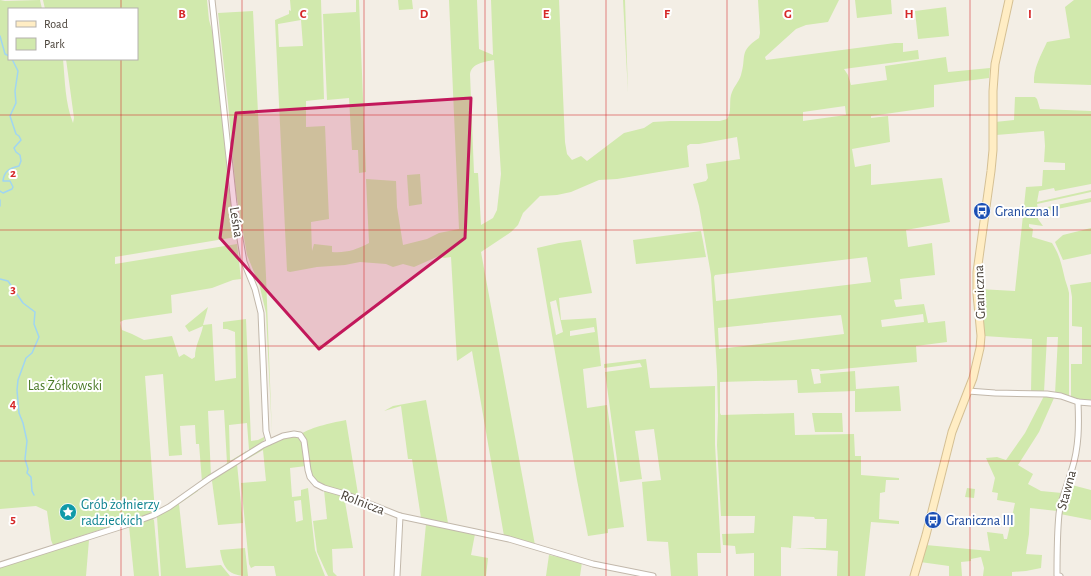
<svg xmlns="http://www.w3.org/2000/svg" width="1091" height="576" viewBox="0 0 1091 576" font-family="'Alegreya Sans',sans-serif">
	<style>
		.green { fill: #d1e9ad; fill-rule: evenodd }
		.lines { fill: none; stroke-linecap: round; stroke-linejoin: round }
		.stream { stroke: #a0d5f2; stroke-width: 1.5 }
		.street-casing { stroke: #c2b8ab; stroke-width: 7 }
		.secondary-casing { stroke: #d5c094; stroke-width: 9 }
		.street { stroke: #fff; stroke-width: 5 }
		.secondary { stroke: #ffedc4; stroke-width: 7 }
		.marked { fill: #c2185b; fill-opacity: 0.2; stroke: #c2185b; stroke-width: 3; stroke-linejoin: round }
		.grid { fill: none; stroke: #d62828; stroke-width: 1; stroke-opacity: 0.55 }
		.labels { text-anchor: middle; stroke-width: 4; stroke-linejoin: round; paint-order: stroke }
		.transit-label { font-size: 14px; fill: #164399; stroke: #fff; text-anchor: start }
		.street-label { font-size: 14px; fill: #463e35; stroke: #fff }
		.park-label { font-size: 14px; fill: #4a7927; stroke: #fff }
		.culture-label { font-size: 14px; fill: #0d838f; stroke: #fff; text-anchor: start }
		.grid-label { font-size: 13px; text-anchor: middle; font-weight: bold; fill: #d62828; stroke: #fff; stroke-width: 4; stroke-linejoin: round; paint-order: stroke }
	</style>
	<rect width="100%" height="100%" fill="#f3eee5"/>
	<g class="green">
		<path d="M0,0l5,1 35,-1 2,9h-33v50h54c2,21 2,44 10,64l1,-5 -8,-59h71v-50h-92l-2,-9h164l2,20 4,14 8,68 7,82 8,53 -121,20v7l122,-20 4,35 -8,1 -21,8 -41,7 1,18 -48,7 -4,2 2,8 10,4 12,6 28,-4 7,21 5,-3 8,5 3,-2c0,-12 6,-20 8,-31l-14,6 -4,-6 23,-19 -5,18 9,-1 3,57 21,-3 -1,-46 -8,-3h-4v-7l23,-3 5,122 7,-1 6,-3v3c-3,5 -9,10 -15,10l-2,-27 -18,2 1,36 15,-9v-2l1,3 -21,13 2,-3 -3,-53 -16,1 3,65 -9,6 -3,-38h-3l-1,-19 -15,1 2,29 -13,1 -6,-82 -18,2 10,136 -102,33 -2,-5 -4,-29 -11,-5 -36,3z"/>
		<path d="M290,0h31l3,99 -18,2v26l19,-1 4,93 -18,3 1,29 2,-7 18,2v6c14,1 24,-2 37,-9l-3,-64 30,2 1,26 6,38 24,-6 12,-6 20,-4 -10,-229h28l2,49 14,6 -2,-55h68l6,142 2,12 5,6 9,-4 6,5 37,-28 20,-5 9,-6 17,-1h50l7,-2c5,-7 2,-16 4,-24 2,-8 8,-13 10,-20 6,-19 -3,-23 18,-37l1,-5 -2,-33h81l-11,22 -22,3 -10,4 -31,28 1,3 129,-17h8v9l15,-2 1,9 -75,10 4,6 3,10 36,-5 -2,-14 61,-9 2,15 42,-4 -1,10 -55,7v22l-63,9v2l17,-2 2,26 -38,7 3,18 16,-3v21l71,-7 8,44 -44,8 2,17 24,-4 3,32 -35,4 2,20 -8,1 2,7 28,-3 4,19 17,-2 2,21 -31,4 1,16 -97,9 -1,-2h-8l3,15 7,-1 -1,-9 35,-3 1,18 43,-3 2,25 -46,1v-21l-57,2 -1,-13 -77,2v31l1,2 73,-2 1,22 59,-1 1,22h6v19l38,3v2h-13l-1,12 -5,1 -1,26 20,2v3l-28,-2 -6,54h-28l1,-25 -57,-4v29h-27v-23l-18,1 -1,-8 -12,-1 -1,-11 32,-1 1,-17h-34l-4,-71 1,-29 -1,-45 -6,-96 -12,-69 -6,-22 13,-3 2,-3 -2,-14 34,-5 -3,-22 -38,7h-9l-3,2 2,21 -72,12 -18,1 -28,12 -14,3 -17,1 -17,17 -5,12 -7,7 -30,20 54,293 -46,-11 -1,-2 4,2 12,2 -32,-185 -15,10 -6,-104 -7,1 -5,-2 -25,11 -11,-3 -10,3 -7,-3 -26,-2 -15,3 -28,2 -27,5 -3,-1 -12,-251 14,-6v-4l2,1zM301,20l2,26 -24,1 -1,-23c8,-1 15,-3 23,-4zM494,60l7,114 -4,36 -4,8 -12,7 -3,-52h-4l-4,-99c2,-11 14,-12 24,-14zM845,106l1,9 -43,6v-9zM867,257l4,25 -155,19 -2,-24 1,-2zM923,314l1,8 -42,5 -1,-7zM841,315l3,19 -125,15 -1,-21zM793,516l21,1 1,2h12l-1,29h-35z"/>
		<polygon points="356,0 359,0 366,172 359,173 358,150 352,150 349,98 327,100 323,14 356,12"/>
		<polygon points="398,0 412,0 413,9 399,10"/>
		<polygon points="623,0 625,0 628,93"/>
		<polygon points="855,0 891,0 892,14 857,18"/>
		<path d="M1074,0h17v85l-57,-2c-1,-14 7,-28 13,-41l23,-4 -5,-31z"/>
		<polygon points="946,7 949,36 918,39 915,11"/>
		<polygon points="253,11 266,276 272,435 266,313 258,279 256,277 247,255 236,193 228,103 218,13"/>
		<path d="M1015,97h20l2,2 3,10 51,2v73l-36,7 -1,-3 -15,3 -2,11 54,-12v2l-54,12 1,5 53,-11v4l-53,11v6l5,7 -14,-2v3l4,2 -1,8 20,6c7,11 9,19 12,32 1,6 4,12 5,18v104l-14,-3 3,-57h-11l-3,55 -13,-1 1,-52 -48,-3 -5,-47 36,2 11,-104 16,-1 1,-16h22v-7l-21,-1 1,-16 -1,-15 -48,4 -1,-13 19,-2z"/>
		<polygon points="420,174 422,204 409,206 407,175"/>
		<polygon points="1091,228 1091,254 1063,260 1055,242 1063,235"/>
		<polygon points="701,231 706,257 636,264 633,240"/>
		<path d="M581,240l11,53 -33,5 2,22 35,-2 5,48 -18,3 4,39 20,-3 17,122 -16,2v4l-20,3 -11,-56 -40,-232 22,-5zM556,300l7,32 -7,3 -6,-33zM594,327l1,5 -25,4v-5z"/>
		<polygon points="1091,282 1091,402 1071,398 1071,364 1082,364 1082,327 1072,326 1072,297 1070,285"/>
		<polygon points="646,359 650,388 715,386 715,444 721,553 697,553 698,576 671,576 668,542 647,541 642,482 661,480 654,429 635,431 642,479 620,482 605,372 642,367 640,363 604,368 604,364"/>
		<polygon points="1044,396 1054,398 1039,432 1018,465 1033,474 1028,484 1041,491 1062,493 1057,511 1030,508 1029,534 1026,554 1042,555 1041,568 1026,571 1012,572 1012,576 983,576 984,568 981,557 971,559 971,561 961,562 962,576 949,576 949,566 920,562 926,545 990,551 987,532 1003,534 1004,539 1007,539 1015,503 997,500 998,493 992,492 995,478 986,458 997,457 1006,460 1025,433"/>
		<polygon points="426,400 448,523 468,528 469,530 421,518 412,459 408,459 401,406 384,411 393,406"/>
		<polygon points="812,413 842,413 843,432 815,432"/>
		<path d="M346,420l12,74 1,4 -40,-14c-12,-13 -13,-33 -18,-50 10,-7 34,-12 45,-14z"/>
		<path d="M294,436c12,4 10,20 12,30l-16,2 2,29 9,-1v-6l7,-2 7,62 10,26h-49l-2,-10h-19l-4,2 -2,-4 -8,-81 25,-2 -3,-31 -21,12v-2c14,-11 34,-22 52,-24zM301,500l2,20 -7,2 -2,-21z"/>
		<polygon points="235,464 237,464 243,523 218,525 212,481 214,478"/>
		<polygon points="1068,484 1091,490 1091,520 1060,514"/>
		<polygon points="967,488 975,489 974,498 965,497"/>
		<polygon points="197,489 198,491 179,504 186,568 221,565 230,576 161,576 157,517"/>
		<polygon points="324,490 344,496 353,548 332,549 333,572 337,576 328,576 317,552 313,521 327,519"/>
		<polygon points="152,518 154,520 159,576 134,576 129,526"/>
		<polygon points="426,524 475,534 471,555 488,558 486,576 421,576"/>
		<polygon points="89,540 86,576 0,576 0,567 55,549"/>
		<path d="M245,548l3,28c-19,0 -25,-7 -28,-26z"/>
		<polygon points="549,555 582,562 580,576 546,576"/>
	</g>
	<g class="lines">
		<g class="stream">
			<polyline points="0,36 5,54 9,56"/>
			<path d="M0,191l3,2 9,-4 1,-2 -3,-6h-7c1,-10 7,-13 16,-15l2,-5 -1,-6 -4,-3 -2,-4 7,-8 -2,-4 -3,-2 -6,-18 6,-13 -1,-12 3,-20 -6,-12"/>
			<polyline points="0,200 0,206"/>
			<polyline points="0,279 8,281 23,303 35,312 34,324 39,337 32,353 26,358 18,380 17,390 19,413 23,423 27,441 25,459 28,469 27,473 31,477 32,491 34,495"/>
		</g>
		<g class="street-casing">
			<g id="street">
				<polyline points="212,0 234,204 244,262 255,289 261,313 266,431 269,442"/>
				<polyline points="968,391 995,393 1047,394 1061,396 1078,402 1091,403"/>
				<polyline points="0,565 132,523 154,515 169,507 210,478 263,445 283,436 294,434 300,435 304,441 308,470 310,477 316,484 324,488 345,494 400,516 509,539 593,564 653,576"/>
				<polyline points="397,576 400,516"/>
				<path d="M1060,576l-3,-1c0,-20 0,-41 2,-61 2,-16 9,-30 13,-45 7,-22 7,-44 6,-67"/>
			</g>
		</g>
		<g class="secondary-casing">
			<polyline id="secondary" points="914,576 926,535 952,432 973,378 980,348 981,336 977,294 977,272 991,171 993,150 993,91 995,64 1009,0"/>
		</g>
		<use href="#street" class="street"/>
		<use href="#secondary" class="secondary"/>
	</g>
	<path class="marked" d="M471,98l-6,140 -146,111 -99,-111 16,-125z"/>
	<path class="grid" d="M121,0v9M242,0v576M364,0v576M485,0v576M606,0v576M727,0v576M849,0v576M970,0v576M121,59v517M0,115h1091M0,230h1091M0,346h1091M0,461h1091"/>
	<defs>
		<g id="bus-disc" transform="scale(0.9)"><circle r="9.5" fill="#1a4fb4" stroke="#fff"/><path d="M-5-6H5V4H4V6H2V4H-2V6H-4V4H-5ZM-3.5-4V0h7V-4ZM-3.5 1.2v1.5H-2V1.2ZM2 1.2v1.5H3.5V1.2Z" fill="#fff"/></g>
		<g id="sight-disc" transform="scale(0.9)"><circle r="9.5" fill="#0f9aa8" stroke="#fff"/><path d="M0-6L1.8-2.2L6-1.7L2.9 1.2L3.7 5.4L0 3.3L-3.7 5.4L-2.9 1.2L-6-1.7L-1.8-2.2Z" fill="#fff"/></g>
	</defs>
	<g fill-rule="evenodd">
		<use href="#bus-disc" x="982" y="211"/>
		<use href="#sight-disc" x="68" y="512"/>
		<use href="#bus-disc" x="933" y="520"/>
	</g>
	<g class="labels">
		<g class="transit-label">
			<text x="995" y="216">Graniczna II</text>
			<text x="946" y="525">Graniczna III</text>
		</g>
		<g class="street-label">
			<text transform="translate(237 222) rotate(81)" y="5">Leśna</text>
			<text transform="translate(979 292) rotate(-92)" y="5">Graniczna</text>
			<text transform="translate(1066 490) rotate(-75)" y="5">Stawna</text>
			<text transform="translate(363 502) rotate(21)" y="5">Rolnicza</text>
		</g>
		<g class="park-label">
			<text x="65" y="390">Las Żółkowski</text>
		</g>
		<g class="culture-label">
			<text x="81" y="509">Grób żołnierzy<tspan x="81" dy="16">radzieckich</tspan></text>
		</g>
	</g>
	<g class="grid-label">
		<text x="182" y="18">B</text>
		<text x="303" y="18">C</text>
		<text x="424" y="18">D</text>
		<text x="546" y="18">E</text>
		<text x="667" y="18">F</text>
		<text x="788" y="18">G</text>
		<text x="909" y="18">H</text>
		<text x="1030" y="18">I</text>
		<text x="13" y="177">2</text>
		<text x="13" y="293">3</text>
		<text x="13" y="408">4</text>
		<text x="13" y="523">5</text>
	</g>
	<rect x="8" y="8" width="130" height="52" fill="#ffffff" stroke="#b5b2ae"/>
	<rect x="16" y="21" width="20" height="6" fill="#ffedc4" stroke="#b5b2ae"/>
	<text x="44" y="28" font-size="12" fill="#463e35">Road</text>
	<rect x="16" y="38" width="20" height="12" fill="#d1e9ad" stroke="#b5b2ae"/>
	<text x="44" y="48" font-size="12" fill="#463e35">Park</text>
</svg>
